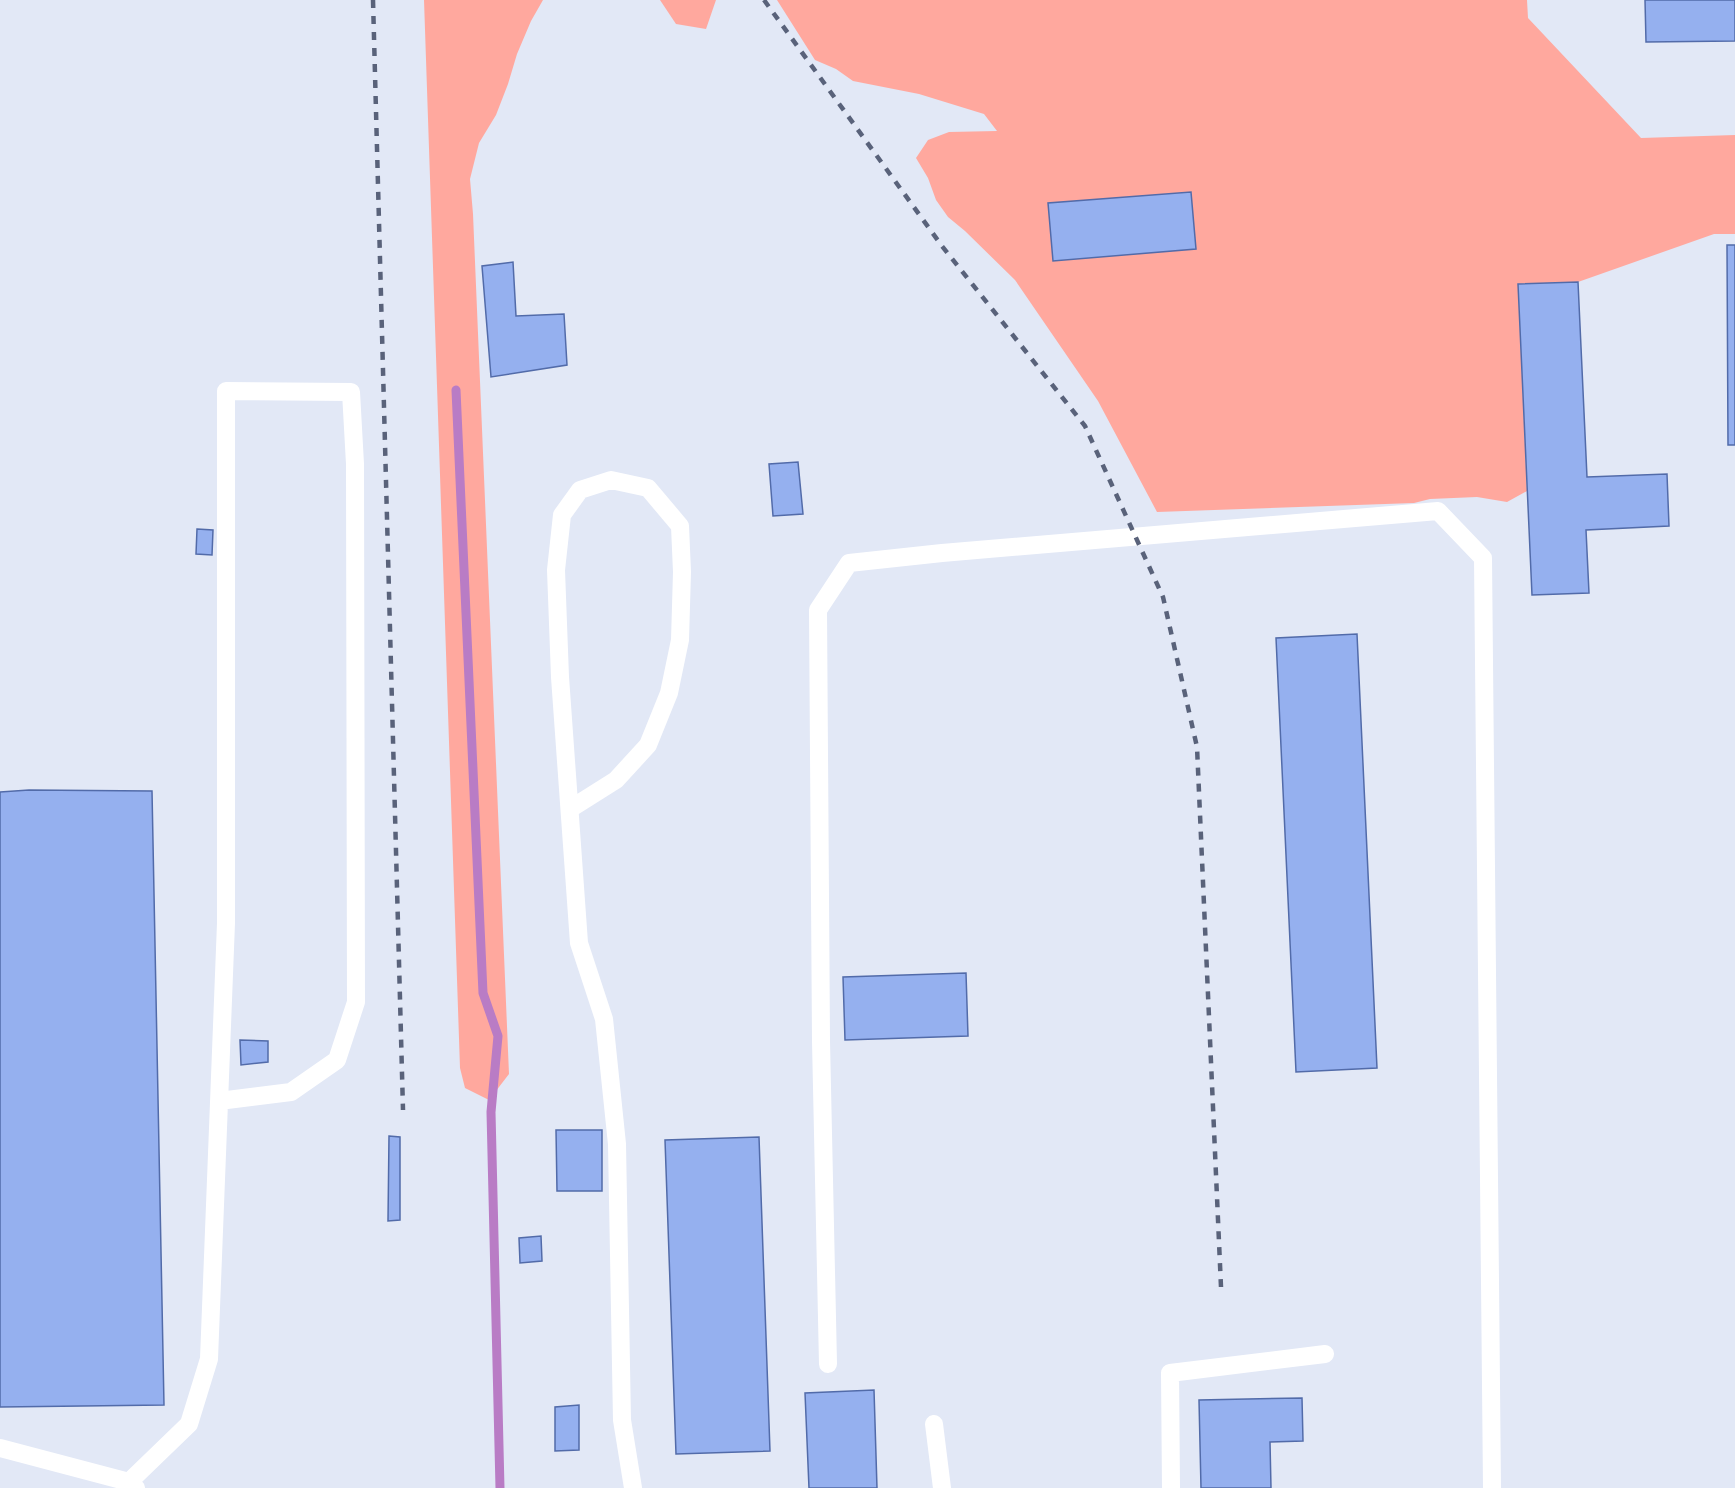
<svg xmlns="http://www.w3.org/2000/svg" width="1735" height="1488" viewBox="0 0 1735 1488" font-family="Ubuntu,sans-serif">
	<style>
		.green { fill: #ffa89e }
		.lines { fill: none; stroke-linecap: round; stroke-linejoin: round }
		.stream { stroke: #b97cc5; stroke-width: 9 }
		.building { fill: #95b0ef; stroke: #526ba9; stroke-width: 1.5 }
		.lane { stroke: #fff; stroke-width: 18 }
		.rail { stroke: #59627a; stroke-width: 4.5; stroke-dasharray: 8 8; stroke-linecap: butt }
	</style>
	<rect width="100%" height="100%" fill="#e2e8f6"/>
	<g class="green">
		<polygon points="424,0 543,0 531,21 517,54 508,84 496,115 479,143 470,179 473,214 509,1074 489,1100 465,1088 460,1068"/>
		<polygon points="660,0 716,0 706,29 676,24"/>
		<polygon points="777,0 1527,0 1528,18 1641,138 1735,135 1735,234 1714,234 1578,282 1518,284 1527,491 1507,502 1477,497 1430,499 1414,503 1157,512 1098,401 1015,280 965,231 948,217 936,200 928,178 916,158 928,140 949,132 997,131 984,114 919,94 853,81 836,69 815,60"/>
	</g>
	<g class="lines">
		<polyline class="stream" points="456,390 483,993 498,1036 491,1112 500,1488"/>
	</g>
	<g class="building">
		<polygon points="1645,0 1735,0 1735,41 1646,42"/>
		<polygon points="1191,192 1196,249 1053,261 1048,203"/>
		<polygon points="1727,245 1735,245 1735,445 1728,445"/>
		<polygon points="513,262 516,316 564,314 567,365 491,377 482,266"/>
		<polygon points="1578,282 1587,477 1667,474 1669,526 1586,530 1589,593 1532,595 1518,284"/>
		<polygon points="798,462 803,514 773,516 769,464"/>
		<polygon points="197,529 213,530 212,555 196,554"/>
		<polygon points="1357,634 1377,1068 1296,1072 1276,638"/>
		<polygon points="29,790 152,791 164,1405 0,1407 0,792"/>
		<polygon points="966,973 968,1036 845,1040 843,977"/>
		<polygon points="240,1040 268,1041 268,1062 241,1065"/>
		<polygon points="556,1130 602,1130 602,1191 557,1191"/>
		<polygon points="389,1136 400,1137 400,1220 388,1221"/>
		<polygon points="759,1137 770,1451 676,1454 665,1140"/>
		<polygon points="541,1236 542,1261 520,1263 519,1238"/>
		<polygon points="874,1390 877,1488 809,1488 805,1393"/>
		<polygon points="1302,1398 1303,1441 1270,1442 1271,1488 1201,1488 1199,1400"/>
		<polygon points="579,1405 579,1450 555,1451 555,1407"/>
	</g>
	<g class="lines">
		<g class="lane">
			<polyline points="570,809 616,780 648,745 669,693 680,640 682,572 680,526 648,488 611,480 580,490 562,515 556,570 560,677 579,943 604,1019 617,1144 622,1420 633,1488"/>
			<polyline points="828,1364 821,1041 818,610 849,563 942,553 1438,511 1483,558 1492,1488"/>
			<polyline points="934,1424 942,1488"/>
			<polyline points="0,1448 129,1482 136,1488"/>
			<polyline points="129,1482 189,1424 209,1359 226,923 226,391 351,392 355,464 356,1002 337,1060 291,1092 219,1101"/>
			<polyline points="1171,1488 1170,1373 1325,1354"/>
		</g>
		<g class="rail">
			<polyline points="373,0 403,1110"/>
			<polyline points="764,0 942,246 1085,426 1163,597 1197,747 1221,1287"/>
		</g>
	</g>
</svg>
